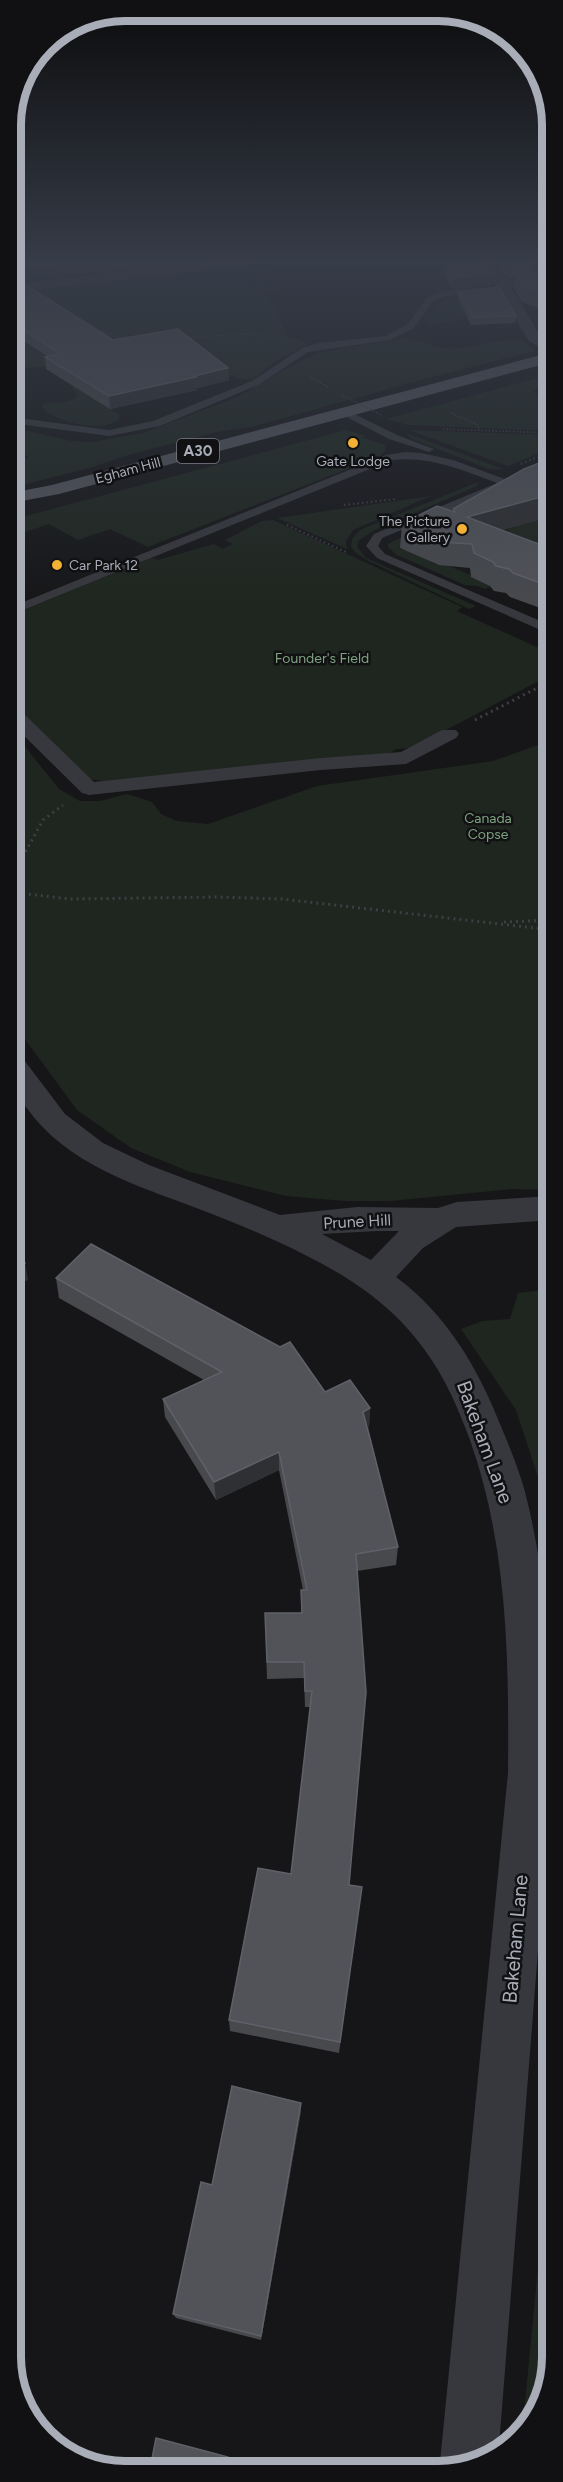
<svg xmlns="http://www.w3.org/2000/svg" width="563" height="2482" viewBox="0 0 563 2482" font-family="Figtree,sans-serif">
	<style>
		.green { fill: #1e261f }
		.lines { fill: none; stroke-linecap: round; stroke-linejoin: round }
		.path-far2 { stroke: #3d3f44; stroke-width: 1.5; stroke-dasharray: 1.5 2; stroke-linecap: butt }
		.path-far1 { stroke: #3d3f44; stroke-width: 2; stroke-dasharray: 1.5 3; stroke-linecap: butt }
		.path { stroke: #3d3f44; stroke-width: 3; stroke-dasharray: 2 4; stroke-linecap: butt }
		.service { fill: #37383d; fill-rule: evenodd }
		.pedestrian { fill: #37383d; fill-rule: evenodd }
		.minor { fill: #37383d; fill-rule: evenodd }
		.tertiary { fill: #37383d; fill-rule: evenodd }
		.primary { fill: #53555c; fill-rule: evenodd }
		.path-bridge { stroke: #3d3f44; stroke-width: 1.5; stroke-dasharray: 1.5 2; stroke-linecap: butt }
		.wall { fill: #47494d }
		.shaded-wall { fill: #2f3033 }
		.building { fill: #525359; stroke: #5f6168; stroke-width: 1.5 }
		.poi-dot { fill: #f2b134; stroke: #111113; stroke-width: 2 }
		.labels { text-anchor: middle; stroke-width: 5; stroke-linejoin: round; paint-order: stroke }
		.far-poi-label { font-size: 14px; fill: #a8adb8; stroke: #111113 }
		.far-street-label { font-size: 14px; fill: #a8adb8; stroke: #111113 }
		.far-park-label { font-size: 14px; fill: #7fa381; stroke: #111113 }
		.shield { fill: #111113; stroke: #7b7e86; stroke-width: 1.5 }
		.shield-label { font-size: 15px; font-weight: bold; fill: #a8adb8 }
		.street-label { font-size: 16px; fill: #a8adb8; stroke: #111113 }
		.near-street-label { font-size: 20px; fill: #a8adb8; stroke: #111113 }
		.rim { fill: none; stroke: #a8adb8; stroke-width: 8 }
	</style>
	<rect width="100%" height="100%" fill="#161618"/>
	<g class="green">
		<path d="M256,261h118l-112,10 17,18 -14,1 23,46 16,5 3,4 -31,16 -23,18h-13l-19,-8 -123,30 20,13 1,4c-12,17 -66,4 -77,-11l2,-3c11,-3 26,2 33,-9l-6,-9 4,-3 -19,-17 -38,2 -7,3v-81z"/>
		<path d="M467,295l11,19 -50,12 6,-14 -2,-5c11,-8 21,-10 35,-12z"/>
		<path d="M404,338c13,0 23,7 36,10 24,5 67,-15 84,-6 4,2 8,6 11,9l-115,29 -165,46 -38,6 -89,23 -35,12 -82,21v-25l18,-5 -18,-16v-15l60,14 20,1 52,-9 95,-36 43,-26 36,-18z"/>
		<polygon points="552,374 552,386 532,391 544,398 552,396 552,431 408,425 387,419"/>
		<polygon points="346,430 364,435 364,438 385,445 385,451 380,456 148,547 110,529 78,540 49,524 11,537 11,520"/>
		<polygon points="409,430 552,435 552,448 508,466"/>
		<polygon points="406,433 503,469 491,470 412,439"/>
		<polygon points="478,482 477,486 373,531 358,541 357,547 366,558 476,606 469,609 371,562 357,554 351,547 352,539 360,530"/>
		<polygon points="499,495 502,506 399,547 402,550 411,550 435,564 449,566 494,585 485,589 478,586 465,585 397,555 388,547 388,544 394,541"/>
		<polygon points="431,496 353,530 346,541 347,549 277,518"/>
		<polygon points="548,513 552,516 552,570 485,539"/>
		<polygon points="273,520 462,607 457,611 552,654 552,674 412,748 396,749 387,755 107,782 89,779 11,704 11,615 152,558 158,560 214,544 223,549 233,544 225,540 262,521"/>
		<polygon points="11,729 59,789 80,801 100,801 127,794 152,802 161,814 177,821 208,824 317,786 493,761 552,740 552,1190 512,1189 390,1201 345,1201 286,1196 190,1172 131,1148 77,1110 11,1020"/>
		<polygon points="552,1289 552,1520 516,1410 461,1329 482,1321 510,1319 518,1293"/>
		<polygon points="552,1911 552,2364 522,2434 539,2257"/>
	</g>
	<g class="lines">
		<g class="path-far2">
			<polyline points="99,331 126,339"/>
			<polyline points="184,338 243,334 278,337"/>
			<polyline points="311,378 330,388"/>
			<polyline points="451,413 478,425 479,430"/>
			<polyline points="443,429 552,433"/>
		</g>
		<g class="path-far1">
			<polyline points="521,464 552,451"/>
			<polyline points="344,505 396,499"/>
			<polyline points="287,525 346,552"/>
			<polyline points="538,688 552,681"/>
		</g>
		<g class="path">
			<polyline points="475,720 541,686"/>
			<polyline points="11,878 43,820 63,805"/>
			<polyline points="11,892 69,899 217,897 282,899 552,930"/>
			<polyline points="504,922 552,920"/>
		</g>
		<g class="service">
			<polygon points="552,280 552,285 501,287 497,284 501,281"/>
			<polygon points="485,287 488,288 488,292 446,296 432,302 414,328 390,340 308,352 258,385 160,426 109,436 11,423 11,417 109,430 153,421 252,381 302,348 319,343 385,336 408,324 426,298 444,291"/>
			<polygon points="344,409 397,435 434,449 429,452 389,439 341,414 341,410"/>
			<path d="M405,452l16,1 32,7 60,22 -2,3 -129,53 -4,8 7,8 167,72v9l-175,-77 -11,-12 8,-12 123,-51c-35,-13 -67,-27 -105,-23l-381,155v-8l375,-152z"/>
		</g>
		<polygon class="pedestrian" points="11,706 18,708 94,782 321,758 401,752 442,730 456,730 459,734 456,738 406,764 321,770 89,795 82,793 11,723"/>
		<g class="minor">
			<polygon points="215,261 255,261 248,265 11,292 11,284"/>
			<path d="M11,1053l10,3 44,58 38,29 46,22 131,50 77,-8 81,1 19,-6 95,-6v24l-96,7 -33,21 -27,29c50,37 81,89 104,147 9,22 19,45 25,68 24,92 26,187 27,281l-53,673 -46,24h-9l-4,-8 68,-689c1,-113 0,-225 -38,-333 -12,-32 -25,-63 -46,-91 -30,-42 -71,-70 -117,-93 -35,-18 -71,-33 -108,-47 -63,-24 -132,-44 -173,-102 -5,-6 -11,-13 -14,-20 -4,-9 -1,-24 -1,-34zM377,1231h22l-28,29 -49,-26z"/>
		</g>
		<polygon class="tertiary" points="477,261 491,261 498,272 504,276 540,335 552,342 552,354 529,341 493,282 488,278"/>
		<polygon class="primary" points="552,352 552,362 59,494 11,503 11,493 52,485"/>
		<polyline class="path-bridge" points="342,395 383,416"/>
	</g>
	<g class="wall">
		<polygon points="438,261 483,261 492,285 452,289"/>
		<polygon points="494,261 524,261 531,267 531,272 552,279 552,313 522,302 514,289 515,278 508,279"/>
		<polygon points="11,282 113,340 228,368 229,380 197,388 197,390 110,409 46,369 45,357 47,356 11,332"/>
		<polygon points="458,292 516,316 515,323 471,325 458,299"/>
		<polygon points="453,509 552,516 502,530 552,549 552,615 547,615 543,609 510,597 506,593 494,591 490,586 471,577 470,568 439,565 400,548 402,524 453,512"/>
		<polygon points="56,1278 325,1392 370,1408 369,1427 368,1427 398,1547 396,1565 357,1571 349,1885 362,1887 339,2053 230,2031 229,2020 291,1874 310,1707 305,1707 304,1678 267,1679 265,1613 301,1613 301,1590 303,1590 279,1470 216,1500 165,1417 163,1399 204,1380 59,1298"/>
		<polygon points="301,2103 301,2111 261,2340 176,2318 173,2314 212,2185"/>
	</g>
	<g class="shaded-wall">
		<polygon points="98,261 207,261 11,281 11,269"/>
		<polygon points="493,273 492,285 452,289 453,278"/>
		<polygon points="228,368 229,380 197,388 197,390 110,409 109,396"/>
		<polygon points="23,445 24,458 11,461 11,448"/>
		<polygon points="552,494 552,516 465,541 467,517"/>
		<polygon points="25,1263 28,1280 11,1287 11,1269"/>
		<polygon points="370,1408 369,1427 362,1430 363,1412"/>
		<polygon points="279,1452 279,1470 216,1500 214,1482"/>
		<polygon points="301,2103 301,2111 261,2340 261,2336"/>
		<polygon points="228,2457 230,2458 228,2470 226,2470"/>
	</g>
	<g class="building">
		<polygon points="11,261 98,261 11,269"/>
		<polygon points="444,261 483,261 493,273 453,278"/>
		<polygon points="504,261 524,261 531,267 509,267"/>
		<polygon points="543,272 552,279 552,296 524,286 516,273"/>
		<polygon points="11,282 21,282 113,340 178,329 228,368 194,376 196,377 109,396 45,357 60,354 11,321"/>
		<polygon points="499,287 516,316 472,317 458,292"/>
		<polygon points="11,435 23,445 11,448"/>
		<polygon points="552,458 552,494 467,517 552,549 552,591 550,590 546,585 513,573 509,569 496,566 493,562 474,553 472,544 441,542 402,524 437,506 455,512 453,509 524,469"/>
		<polygon points="11,1242 25,1263 11,1269"/>
		<polygon points="91,1244 280,1347 290,1342 325,1392 350,1380 370,1408 363,1412 398,1547 356,1554 366,1692 349,1885 362,1887 340,2042 229,2020 258,1868 291,1874 312,1691 305,1691 304,1662 267,1662 265,1613 302,1613 301,1590 307,1590 279,1452 214,1482 163,1399 222,1372 56,1278"/>
		<polygon points="232,2086 301,2103 261,2336 173,2314 201,2182 212,2185"/>
		<polygon points="156,2438 228,2457 226,2470 150,2469"/>
	</g>
	<linearGradient id="sky" x2="0" y2="1"><stop stop-color="#0c0c0d"/><stop offset="0.43" stop-color="#363c48"/><stop offset="1" stop-color="#363c48" stop-opacity="0"/></linearGradient>
	<rect width="563" height="608" fill="url(#sky)"/>
	<g class="poi-dot">
		<circle cx="353" cy="443" r="6"/>
		<circle cx="462" cy="529" r="6"/>
		<circle cx="57" cy="565" r="6"/>
	</g>
	<g class="labels">
		<g class="far-poi-label">
			<text x="353" y="466">Gate Lodge</text>
			<text x="450" y="526" text-anchor="end">The Picture<tspan x="450" dy="16">Gallery</tspan></text>
			<text x="69" y="570" text-anchor="start">Car Park 12</text>
		</g>
		<g class="far-street-label">
			<text transform="translate(128 470) rotate(-15)" y="5">Egham Hill</text>
		</g>
		<g class="far-park-label">
			<text x="322" y="663">Founder's Field</text>
			<text x="488" y="823">Canada<tspan x="488" dy="16">Copse</tspan></text>
		</g>
		<rect class="shield" x="177" y="439" width="42" height="24" rx="4.5"/>
		<g class="shield-label">
			<text x="198" y="456">A30</text>
		</g>
		<g class="street-label">
			<text transform="translate(357 1221) rotate(-3)" y="6">Prune Hill</text>
		</g>
		<g class="near-street-label">
			<text transform="translate(485 1442) rotate(70)" y="7">Bakeham Lane</text>
			<text transform="translate(515 1939) rotate(-85)" y="7">Bakeham Lane</text>
		</g>
	</g>
	<path d="M0 0H563V2482H0ZM125 21H438A104 104 0 0 1 542 125V2357A104 104 0 0 1 438 2461H125A104 104 0 0 1 21 2357V125A104 104 0 0 1 125 21Z" fill="#111113" fill-rule="evenodd"/>
	<path class="rim" d="M125 21H438A104 104 0 0 1 542 125V2357A104 104 0 0 1 438 2461H125A104 104 0 0 1 21 2357V125A104 104 0 0 1 125 21Z"/>
</svg>
